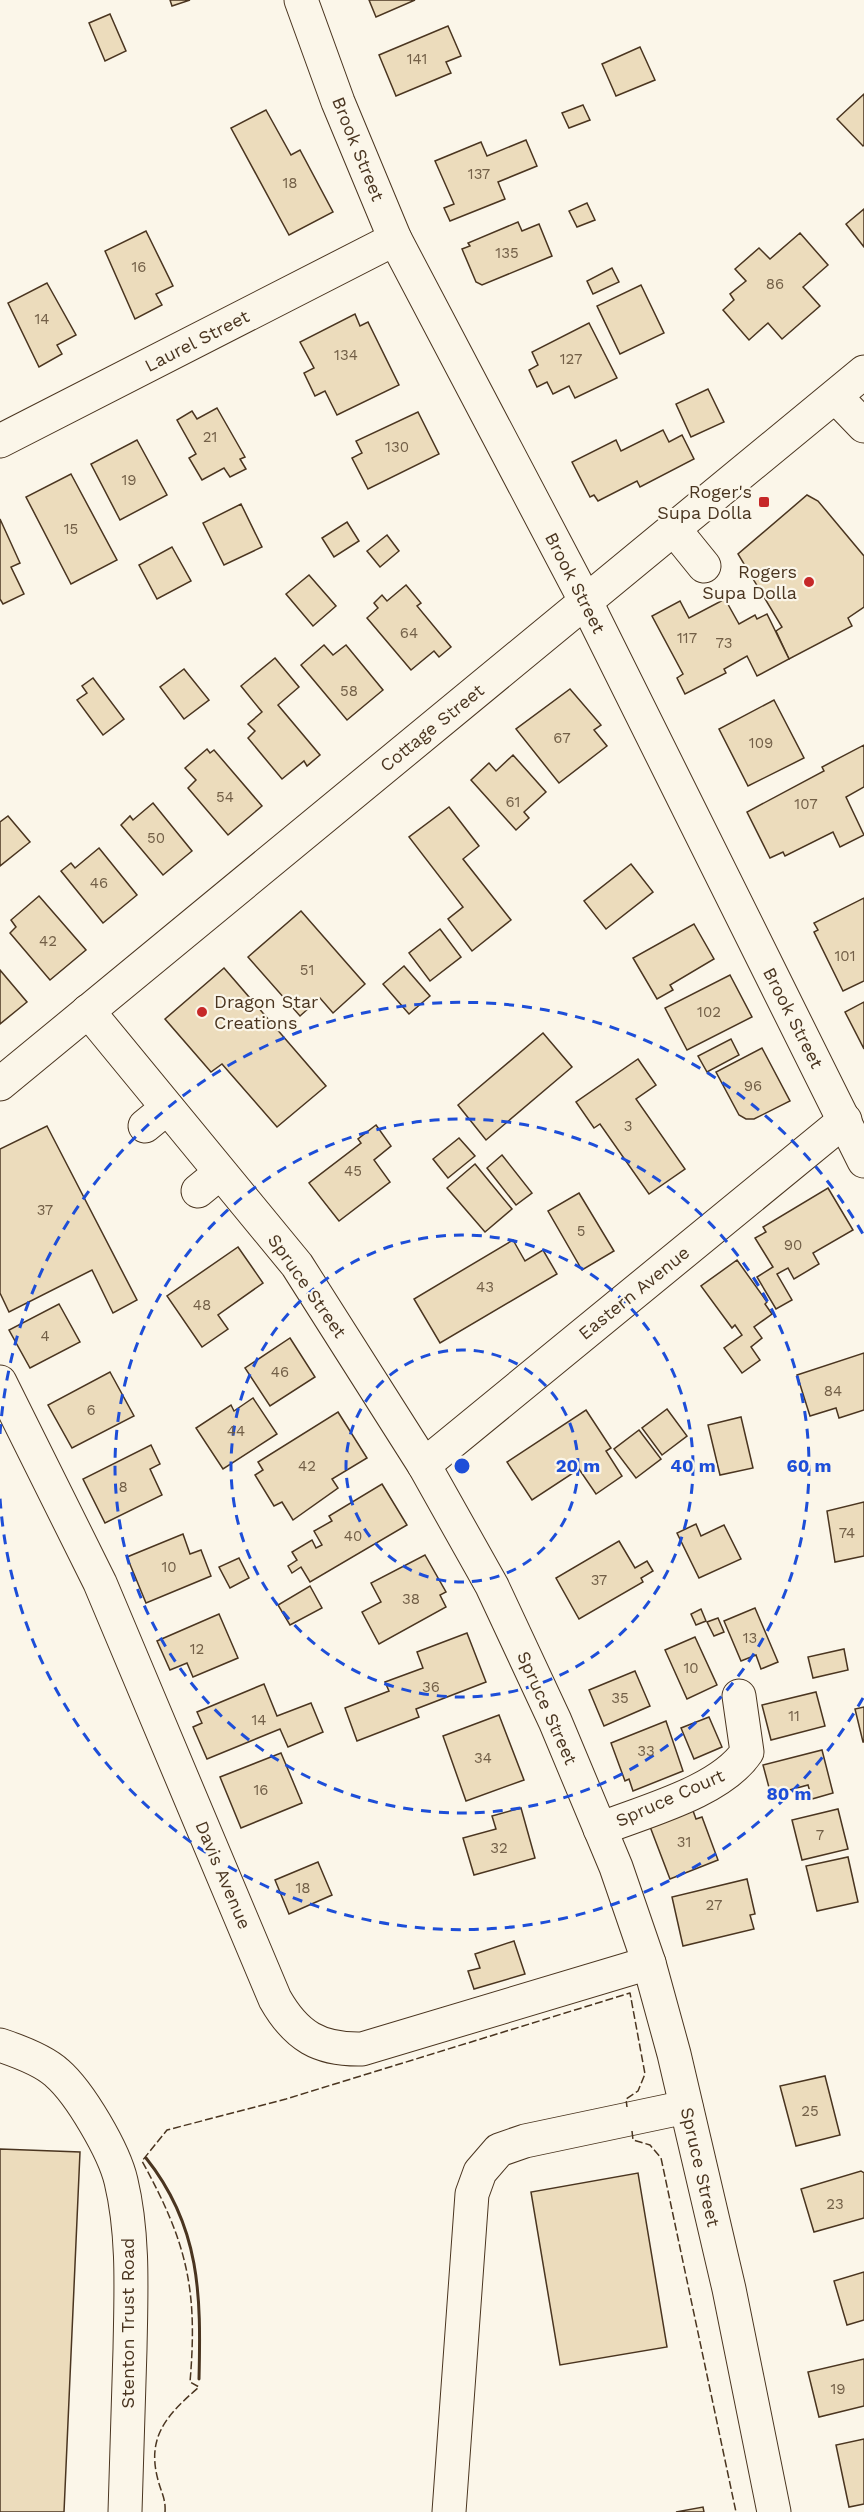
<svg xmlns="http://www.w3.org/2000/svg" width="864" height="2512" viewBox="0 0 864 2512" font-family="'Work Sans',sans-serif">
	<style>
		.building { fill: #ecdcbc; stroke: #4a3520; stroke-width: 1.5 }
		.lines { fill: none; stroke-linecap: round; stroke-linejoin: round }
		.minor-casing { stroke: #4a3520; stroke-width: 35 }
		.highway-casing { stroke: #4a3520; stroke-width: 35 }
		.minor { stroke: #fbf6e9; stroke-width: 33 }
		.highway { stroke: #fbf6e9; stroke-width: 33 }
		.fence { stroke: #4a3520; stroke-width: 1.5; stroke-dasharray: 8 3; stroke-linecap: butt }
		.wall { stroke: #4a3520; stroke-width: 3 }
		.ring { fill: none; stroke: #1d4ed8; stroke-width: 3; stroke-dasharray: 10 8 }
		.poi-dot { fill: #c62828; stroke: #fbf6e9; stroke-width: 2 }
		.labels { text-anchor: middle; stroke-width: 4.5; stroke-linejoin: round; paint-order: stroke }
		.number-label { font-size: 15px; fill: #725f47 }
		.street-label { font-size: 18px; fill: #4a3520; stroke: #fbf6e9 }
		.poi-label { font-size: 18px; fill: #4a3520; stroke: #fbf6e9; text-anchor: end }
		.centre { fill: #1d4ed8; stroke: #fbf6e9; stroke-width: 3 }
		.ring-label { font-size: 18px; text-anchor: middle; font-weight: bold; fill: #1d4ed8; stroke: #fbf6e9; stroke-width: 4.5; stroke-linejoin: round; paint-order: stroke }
	</style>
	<rect width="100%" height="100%" fill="#fbf6e9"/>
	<g class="building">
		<polygon points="170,0 190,0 172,6"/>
		<polygon points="369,0 415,0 376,17"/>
		<polygon points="110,14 126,51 105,61 89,23"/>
		<polygon points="448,26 461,56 446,62 451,73 396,96 379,55"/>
		<polygon points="640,47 655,80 616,96 602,64"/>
		<polygon points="864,94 864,145 863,146 837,119"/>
		<polygon points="583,105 590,120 569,128 562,113"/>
		<polygon points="266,110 291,155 300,150 333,212 289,235 231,128"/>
		<polygon points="526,140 537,166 498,182 505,199 450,221 444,208 454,204 435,161 481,142 487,156"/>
		<polygon points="587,203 595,220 577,227 569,211"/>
		<polygon points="864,209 864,247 846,224"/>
		<polygon points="518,222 522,231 539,224 552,256 482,285 476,282 462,249 470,246 468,243"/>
		<polygon points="146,231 173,286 156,294 162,305 135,319 105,251"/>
		<polygon points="800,233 828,265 803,287 820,306 782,339 768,323 749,340 723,310 734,300 730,294 746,281 735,269 759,248 770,259"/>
		<polygon points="612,268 619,282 593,294 587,281"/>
		<polygon points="47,283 76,335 57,345 62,354 39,367 8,303"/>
		<polygon points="641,285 664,333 620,354 597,306"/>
		<polygon points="355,314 360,326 368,322 399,385 337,415 325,391 315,396 304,373 314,368 300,342"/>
		<polygon points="589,323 617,378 575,398 569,386 553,394 547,382 537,387 529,370 538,365 532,352"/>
		<polygon points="708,389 724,422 691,437 676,404"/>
		<polygon points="217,408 245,457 240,459 246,469 230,477 224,468 202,480 189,458 196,454 177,420 192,411 197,419"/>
		<polygon points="418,412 439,454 368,489 352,458 362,453 356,441"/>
		<polygon points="663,430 669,442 682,435 694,459 640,487 637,481 598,501 594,495 590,497 572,462 616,440 621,451"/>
		<polygon points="137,440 167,495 120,520 91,464"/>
		<polygon points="71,474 117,560 71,584 26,497"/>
		<polygon points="807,495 818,501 864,556 864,607 848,618 852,626 789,659 776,631 782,627 738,554"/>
		<polygon points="241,504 262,547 224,565 203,523"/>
		<polygon points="0,519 20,563 11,567 24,594 3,604 0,599"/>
		<polygon points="347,522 359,541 334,557 322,538"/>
		<polygon points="387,535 399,551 380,567 367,551"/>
		<polygon points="172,547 191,581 157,599 139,565"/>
		<polygon points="309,575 336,606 313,626 286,594"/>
		<polygon points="406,585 421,603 417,606 451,647 439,657 434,651 411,670 367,618 378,608 374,603 382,595 387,601"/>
		<polygon points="725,599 739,624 755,615 757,619 767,614 789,659 757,676 747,656 724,669 726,673 685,694 677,678 683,674 652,616 680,601 689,618"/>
		<polygon points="324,645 333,655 346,645 383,690 347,720 301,665"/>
		<polygon points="275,658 299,687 278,705 320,755 307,766 304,761 282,779 248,738 255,731 248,724 262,712 241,686"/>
		<polygon points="184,669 209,700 184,719 160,687"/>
		<polygon points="93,678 124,719 103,735 77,700 87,693 82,686"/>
		<polygon points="570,689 601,725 594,730 607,746 559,783 516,729"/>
		<polygon points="774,700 804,758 748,786 719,729"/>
		<polygon points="864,745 864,787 846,797 864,835 840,847 833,832 785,856 783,852 770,858 747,812 824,771 822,767"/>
		<polygon points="207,749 210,753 214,750 262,806 228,835 188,788 196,780 185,768"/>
		<polygon points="513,755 546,792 524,812 529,818 516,830 471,780 489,763 496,771"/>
		<polygon points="153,803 192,851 163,875 121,825 130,816 133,820"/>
		<polygon points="449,807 479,846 463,859 511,920 472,951 448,919 463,907 409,837"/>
		<polygon points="8,816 30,842 0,866 0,822"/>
		<polygon points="99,848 137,895 103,923 61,871 71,863 75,868"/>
		<polygon points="631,864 653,892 606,929 584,901"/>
		<polygon points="39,896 86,950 50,980 10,933 16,927 11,920"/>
		<polygon points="864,898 864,981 843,991 814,932 818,930 814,923"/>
		<polygon points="301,911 365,984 333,1013 320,998 300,1016 248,957"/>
		<polygon points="694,924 714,959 670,985 673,990 657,999 633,958"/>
		<polygon points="440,929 461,957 430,981 409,953"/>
		<polygon points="404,966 430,996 409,1014 383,984"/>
		<polygon points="224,968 326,1086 277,1127 222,1064 211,1072 165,1019"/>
		<polygon points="0,970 27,1002 0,1024"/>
		<polygon points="730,975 752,1017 687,1050 665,1008"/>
		<polygon points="864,1002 864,1049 845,1012"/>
		<polygon points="543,1033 572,1067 486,1140 458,1105"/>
		<polygon points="731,1039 739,1055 707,1072 698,1056"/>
		<polygon points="762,1048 790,1101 754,1119 746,1119 739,1115 716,1072"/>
		<polygon points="638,1059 656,1085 636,1099 685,1169 649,1194 600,1124 594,1128 576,1102"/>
		<polygon points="376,1125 391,1146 374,1160 390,1182 339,1221 309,1183 361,1143 358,1139"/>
		<polygon points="47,1126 137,1300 113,1313 92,1270 9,1312 0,1293 0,1149"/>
		<polygon points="459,1138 475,1156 448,1178 433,1159"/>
		<polygon points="502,1155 532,1193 516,1205 487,1168"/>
		<polygon points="475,1164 512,1209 485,1232 447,1188"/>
		<polygon points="828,1188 853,1230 813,1253 819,1264 794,1279 788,1268 777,1274 792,1300 776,1309 757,1277 773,1267 755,1238 766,1232 763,1227"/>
		<polygon points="579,1193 614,1251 582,1270 548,1211"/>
		<polygon points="513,1240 525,1261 543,1250 557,1274 440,1343 414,1299"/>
		<polygon points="238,1247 263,1283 218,1315 228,1329 202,1347 167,1296"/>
		<polygon points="737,1260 767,1302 765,1304 772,1314 754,1327 762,1338 751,1347 760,1360 742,1373 724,1348 742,1335 735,1325 732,1328 701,1286"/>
		<polygon points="59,1304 80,1342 30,1368 9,1330"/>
		<polygon points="290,1338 315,1377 270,1406 245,1368"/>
		<polygon points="864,1353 864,1410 839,1418 836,1408 810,1416 797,1375"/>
		<polygon points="110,1372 134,1416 72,1448 48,1405"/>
		<polygon points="253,1398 277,1434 223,1469 196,1428 231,1405 234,1411"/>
		<polygon points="667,1409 687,1436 662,1455 642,1428"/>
		<polygon points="586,1410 611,1448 606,1451 622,1476 596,1494 579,1469 532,1500 507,1462"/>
		<polygon points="338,1412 367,1458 332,1479 338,1488 293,1520 282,1502 274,1506 255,1475 263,1470 258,1462"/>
		<polygon points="741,1417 753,1468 720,1475 708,1425"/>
		<polygon points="639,1430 661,1459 636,1478 614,1449"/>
		<polygon points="151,1445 160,1464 150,1469 162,1495 105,1523 83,1479"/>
		<polygon points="382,1484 407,1525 310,1582 301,1567 292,1573 288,1566 297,1560 292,1552 312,1540 316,1548 322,1545 314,1531 332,1521 329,1516"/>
		<polygon points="864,1502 864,1556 835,1562 827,1511"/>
		<polygon points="696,1524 701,1536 724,1525 741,1559 699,1578 677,1533"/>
		<polygon points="183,1534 190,1554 201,1550 211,1576 146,1603 127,1557"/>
		<polygon points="619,1541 635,1568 647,1561 653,1571 641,1578 643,1582 579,1619 556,1578"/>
		<polygon points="425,1555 446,1592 440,1595 446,1607 379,1644 362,1612 381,1602 371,1583"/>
		<polygon points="239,1558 249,1578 230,1588 219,1567"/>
		<polygon points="310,1586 322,1608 290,1625 278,1605"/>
		<polygon points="755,1608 778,1662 761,1669 756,1655 741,1661 724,1621"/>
		<polygon points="701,1609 706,1621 696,1625 691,1614"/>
		<polygon points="219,1614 238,1658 193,1677 187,1663 170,1670 157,1641"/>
		<polygon points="718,1618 724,1632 714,1636 707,1622"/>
		<polygon points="467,1633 486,1682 416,1709 419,1717 357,1741 345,1708 389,1691 385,1682 423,1668 417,1652"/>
		<polygon points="695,1637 717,1685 687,1699 665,1650"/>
		<polygon points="844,1649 848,1670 813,1678 808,1657"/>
		<polygon points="635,1671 650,1706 604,1726 589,1690"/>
		<polygon points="264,1684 277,1716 311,1703 323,1732 288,1747 280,1729 207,1759 193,1727 202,1723 197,1712"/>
		<polygon points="816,1692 825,1726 771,1740 762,1705"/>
		<polygon points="864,1707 864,1742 863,1742 855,1709"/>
		<polygon points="499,1715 524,1780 466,1801 443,1736"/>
		<polygon points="709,1717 722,1747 694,1759 681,1728"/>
		<polygon points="666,1721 683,1771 633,1791 629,1779 625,1781 611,1743"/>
		<polygon points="822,1750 833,1793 812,1799 808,1785 771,1795 763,1765"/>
		<polygon points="281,1753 302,1803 241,1828 220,1777"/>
		<polygon points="521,1808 535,1858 474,1875 463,1838 496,1829 492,1816"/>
		<polygon points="692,1808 696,1819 702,1817 718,1860 670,1879 649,1824"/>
		<polygon points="838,1809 848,1849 802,1860 792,1820"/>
		<polygon points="848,1857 858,1902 817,1911 806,1866"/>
		<polygon points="318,1862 332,1895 289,1914 275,1880"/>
		<polygon points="747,1879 755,1914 750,1915 754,1929 683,1946 672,1897"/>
		<polygon points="514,1941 525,1974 474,1989 468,1971 480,1968 475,1954"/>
		<polygon points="825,2076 840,2135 796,2146 780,2086"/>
		<polygon points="0,2149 80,2152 64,2512 0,2512"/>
		<polygon points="861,2171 864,2173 864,2218 814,2232 801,2189"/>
		<polygon points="638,2173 667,2347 560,2365 531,2192"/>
		<polygon points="864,2272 864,2320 847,2325 834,2281"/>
		<polygon points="864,2359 864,2406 819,2417 808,2372"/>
		<polygon points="864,2439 864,2504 849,2507 836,2445"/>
		<polygon points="703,2507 704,2512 676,2512"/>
	</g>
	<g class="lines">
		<g class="minor-casing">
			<g id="minor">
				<polyline points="301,0 338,102 395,239 586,602 864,1161"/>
				<polyline points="836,397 864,426"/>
				<polyline points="0,441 395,239"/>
				<polyline points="674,529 704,566"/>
				<polyline points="88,1011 297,1265 424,1465 492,1586 555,1721 616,1867 649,1963 674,2054 729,2289 774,2512"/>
				<polyline points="145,1126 167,1108"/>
				<polyline points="198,1191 220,1173"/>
				<path d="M0,1382l100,201 175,416c21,37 44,51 87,50l287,-86"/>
				<polyline points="424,1465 845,1120"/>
				<path d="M600,1829c45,-18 120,-37 147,-77l-8,-56"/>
				<path d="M0,2045c18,6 43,15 57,28 23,20 57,78 64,108 13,54 10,113 9,168 -2,54 -3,109 -5,163"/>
				<polyline points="449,2512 472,2194 480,2172 499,2150 525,2141 686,2107"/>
			</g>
		</g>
		<g class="highway-casing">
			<polyline id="highway" points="0,1084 864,372"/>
		</g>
		<use href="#minor" class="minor"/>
		<use href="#highway" class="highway"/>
		<g class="fence">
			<polyline points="632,2131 633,2140 650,2145 661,2158 736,2512"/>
			<path d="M165,2512c1,-13 -4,-20 -7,-32 -12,-44 10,-66 41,-93l-9,-5c8,-93 -3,-139 -48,-221l25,-31 119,-31 344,-106 15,81 -7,17 -12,8 1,8"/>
		</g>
		<path class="wall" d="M146,2158c55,69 55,138 53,221"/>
	</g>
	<g class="ring">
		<circle cx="462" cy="1466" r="116"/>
		<circle cx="462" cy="1466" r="231"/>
		<circle cx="462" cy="1466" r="347"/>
		<path d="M863 1698A463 463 0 0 1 0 1498M0 1434A463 463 0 0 1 863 1234"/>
	</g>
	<g class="poi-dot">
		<rect x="758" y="496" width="12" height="12" rx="3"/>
		<circle cx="809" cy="582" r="6"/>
		<circle cx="202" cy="1012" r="6"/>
	</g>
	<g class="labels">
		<g class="number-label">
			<text x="417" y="64">141</text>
			<text x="479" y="179">137</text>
			<text x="290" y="188">18</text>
			<text x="507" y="258">135</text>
			<text x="139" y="272">16</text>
			<text x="775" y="289">86</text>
			<text x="42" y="324">14</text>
			<text x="346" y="360">134</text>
			<text x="571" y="364">127</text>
			<text x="210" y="442">21</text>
			<text x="397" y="452">130</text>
			<text x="129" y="485">19</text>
			<text x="71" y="534">15</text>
			<text x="409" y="638">64</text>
			<text x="687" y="643">117</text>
			<text x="724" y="648">73</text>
			<text x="349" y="696">58</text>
			<text x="562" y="743">67</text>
			<text x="761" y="748">109</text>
			<text x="225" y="802">54</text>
			<text x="513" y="807">61</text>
			<text x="806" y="809">107</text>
			<text x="156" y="843">50</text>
			<text x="99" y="888">46</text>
			<text x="48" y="946">42</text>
			<text x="845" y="961">101</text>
			<text x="307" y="975">51</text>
			<text x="709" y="1017">102</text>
			<text x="753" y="1091">96</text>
			<text x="628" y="1131">3</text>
			<text x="353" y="1176">45</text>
			<text x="45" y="1215">37</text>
			<text x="581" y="1236">5</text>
			<text x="793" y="1250">90</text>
			<text x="485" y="1292">43</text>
			<text x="202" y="1310">48</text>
			<text x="45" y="1341">4</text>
			<text x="280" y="1377">46</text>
			<text x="833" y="1396">84</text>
			<text x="91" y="1415">6</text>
			<text x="236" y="1436">44</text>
			<text x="307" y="1471">42</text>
			<text x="123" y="1492">8</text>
			<text x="847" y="1538">74</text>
			<text x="353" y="1541">40</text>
			<text x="169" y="1572">10</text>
			<text x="599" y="1585">37</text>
			<text x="411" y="1604">38</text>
			<text x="750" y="1643">13</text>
			<text x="197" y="1654">12</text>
			<text x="691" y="1673">10</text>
			<text x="431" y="1692">36</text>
			<text x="620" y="1703">35</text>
			<text x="794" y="1721">11</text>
			<text x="259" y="1725">14</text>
			<text x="646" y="1756">33</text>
			<text x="483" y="1763">34</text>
			<text x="261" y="1795">16</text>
			<text x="820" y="1840">7</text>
			<text x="684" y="1847">31</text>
			<text x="499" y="1853">32</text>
			<text x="303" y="1893">18</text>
			<text x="714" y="1910">27</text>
			<text x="810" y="2116">25</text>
			<text x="835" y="2209">23</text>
			<text x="838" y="2394">19</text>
		</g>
		<g class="street-label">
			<text transform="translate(358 149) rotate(68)" y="6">Brook Street</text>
			<text transform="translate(197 341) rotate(-27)" y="6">Laurel Street</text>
			<text transform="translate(575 583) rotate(63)" y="6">Brook Street</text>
			<text transform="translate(432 728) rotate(-39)" y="6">Cottage Street</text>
			<text transform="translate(793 1018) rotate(63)" y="6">Brook Street</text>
			<text transform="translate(307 1286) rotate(55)" y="6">Spruce Street</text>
			<text transform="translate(634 1293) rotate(-39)" y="6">Eastern Avenue</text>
			<text transform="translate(547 1708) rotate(66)" y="6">Spruce Street</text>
			<text transform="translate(670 1798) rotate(-24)" y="6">Spruce Court</text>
			<text transform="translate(223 1875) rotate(67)" y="6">Davis Avenue</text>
			<text transform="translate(700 2167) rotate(77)" y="6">Spruce Street</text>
			<text transform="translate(128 2323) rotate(-90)" y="6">Stenton Trust Road</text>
		</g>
		<g class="poi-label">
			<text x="752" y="498">Roger's<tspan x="752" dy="21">Supa Dolla</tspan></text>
			<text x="797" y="578">Rogers<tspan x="797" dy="21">Supa Dolla</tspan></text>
			<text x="214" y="1008" text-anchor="start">Dragon Star<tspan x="214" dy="21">Creations</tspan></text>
		</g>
	</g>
	<circle cx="462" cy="1466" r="9" class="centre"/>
	<g class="ring-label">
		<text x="578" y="1472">20 m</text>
		<text x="693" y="1472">40 m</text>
		<text x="809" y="1472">60 m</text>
		<text x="789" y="1800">80 m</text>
	</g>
</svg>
